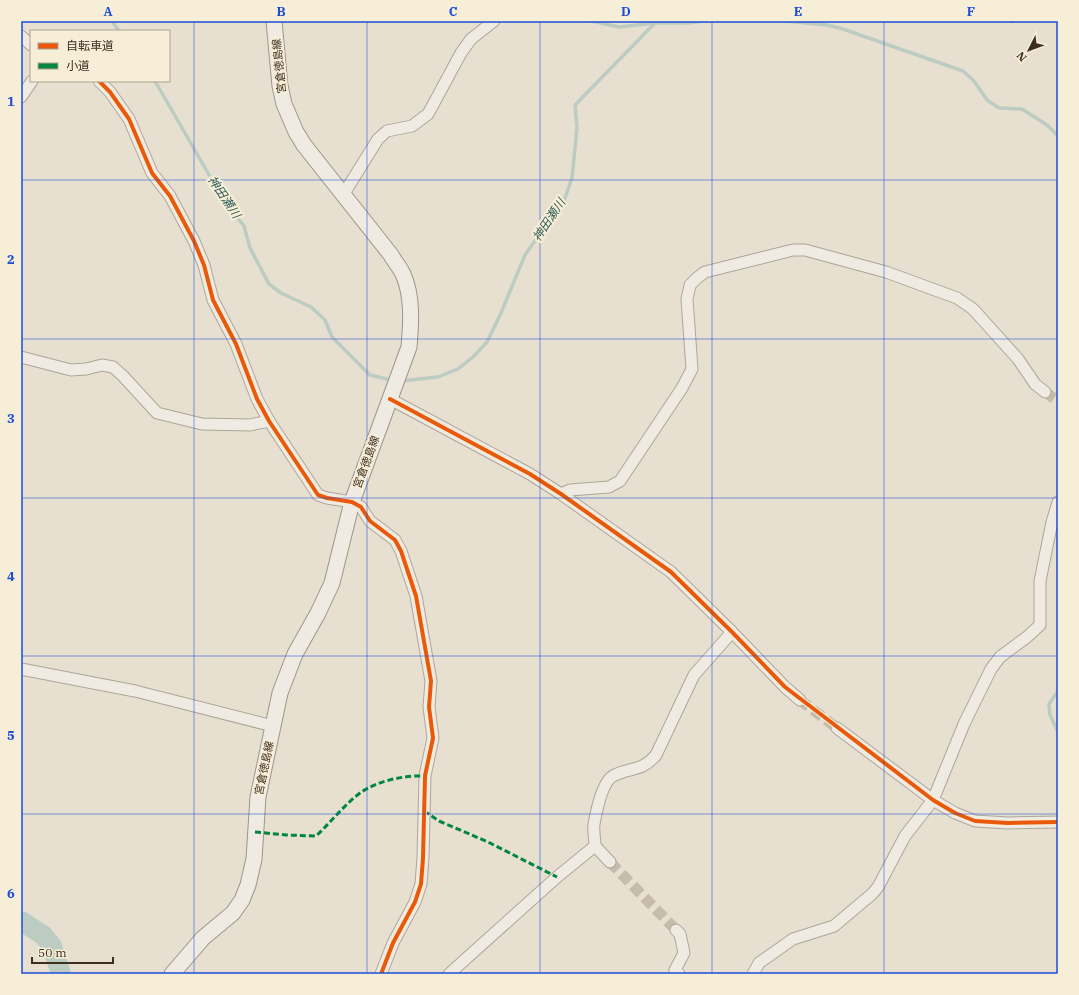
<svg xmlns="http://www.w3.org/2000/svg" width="1079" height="995" viewBox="0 0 1079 995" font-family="'IBM Plex Serif','Noto Sans JP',serif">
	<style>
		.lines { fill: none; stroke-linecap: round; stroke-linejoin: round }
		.stream { stroke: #bcccc2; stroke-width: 3.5 }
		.river { stroke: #bcccc2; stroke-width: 20 }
		.minor-tunnel { stroke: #c5bcae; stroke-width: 11; stroke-dasharray: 11 5.5; stroke-linecap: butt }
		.minor-casing { stroke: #ada599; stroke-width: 13 }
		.secondary-casing { stroke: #9c958a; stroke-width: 17 }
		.minor { stroke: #efebe3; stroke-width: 11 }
		.secondary { stroke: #efebe3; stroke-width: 15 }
		.quiet { stroke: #00873e; stroke-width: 3; stroke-dasharray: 6 3; stroke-linecap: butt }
		.cycleway-casing { stroke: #f7eed8; stroke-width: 6 }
		.cycleway { stroke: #e8590c; stroke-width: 4 }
		.grid { fill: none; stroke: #1d4ed8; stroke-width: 1; stroke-opacity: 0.55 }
		.labels { text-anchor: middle; stroke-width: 4; stroke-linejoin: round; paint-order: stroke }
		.street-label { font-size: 11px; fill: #3d2e20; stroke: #f7eed8 }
		.water-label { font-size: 12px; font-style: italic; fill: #2f5d5a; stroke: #f7eed8 }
		.neatline { fill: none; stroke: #1d4ed8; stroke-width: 1.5 }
		.grid-label { font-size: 13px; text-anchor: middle; font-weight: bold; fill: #1d4ed8 }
	</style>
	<rect width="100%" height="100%" fill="#e7e0d1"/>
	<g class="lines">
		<g class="stream">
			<polyline points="112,21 119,31"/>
			<polyline points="591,21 619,27 655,23 688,23 704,21"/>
			<polyline points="785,21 827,25 843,29 963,71 974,81 987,100 999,108 1022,109 1047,125 1058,136"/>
			<polyline points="155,81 212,180 232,211 244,226 250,248 269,284 281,293 311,307 325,320 332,337 370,375 387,379"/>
			<polyline points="400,381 438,377 458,369 474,356 487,342 501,313 525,255 565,198 572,178 577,128 575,105 655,23"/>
			<polyline points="1058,691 1049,704 1050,715 1058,732"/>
		</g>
		<polyline class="river" points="21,921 43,935 52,946 61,974"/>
		<g class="minor-tunnel">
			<polyline points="1045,392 1058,401"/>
			<polyline points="800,700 837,728"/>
			<polyline points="610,862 676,930"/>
		</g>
		<g class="minor-casing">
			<g id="minor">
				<polyline points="21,36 31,45"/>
				<polyline points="99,81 110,92 129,119 152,173 170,196 194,241 204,265 213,300 236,344 257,399 269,421 318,495 327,498 352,502 361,507 370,521 395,540 401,551 416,596 431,681 429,707 433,738 425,776 423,858 421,884 415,902 393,943 381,974"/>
				<polyline points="21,97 32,81"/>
				<polyline points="343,195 378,139 387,131 412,126 428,114 461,53 471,39 494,21"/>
				<polyline points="21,357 71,370 86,369 102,365 113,367 123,376 157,413 202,424 250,425 269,421"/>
				<polyline points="390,399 530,474 561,494 671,572 732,632 785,687 800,700"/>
				<polyline points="561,494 570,490 609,487 620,481 682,388 692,369 687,299 690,285 697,278 705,272 793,250 805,250 886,272 957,298 973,309 1018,359 1035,384 1045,392"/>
				<polyline points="21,669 135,691 273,726"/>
				<polyline points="837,728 933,800 955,813 975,821 1008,823 1058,822"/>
				<polyline points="595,846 610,862"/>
				<polyline points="676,930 680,934 684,953 675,970 679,974"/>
				<path d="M449,974l108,-97 38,-31c0,-7 -2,-15 -1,-22 2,-11 8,-42 19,-48 17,-9 29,-4 43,-21l38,-80 38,-43"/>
				<polyline points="753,974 759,963 793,939 834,926 872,894 878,887 905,836 933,800 964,724 991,669 1000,657 1027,637 1040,625 1040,581 1052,522 1058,502"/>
			</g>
		</g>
		<g class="secondary-casing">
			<path id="secondary" d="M172,974l31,-36 30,-25 9,-13 6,-15 6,-26 4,-62 22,-104 15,-39 23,-41 14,-30 20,-81 57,-155c2,-23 4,-51 -6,-73 -3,-6 -8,-12 -12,-19l-87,-110 -8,-13 -12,-28 -4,-18 -6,-65"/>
		</g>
		<use href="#minor" class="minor"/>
		<use href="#secondary" class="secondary"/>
		<g class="quiet">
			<polyline points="1012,21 1013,22"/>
			<polyline points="424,811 439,821 488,842 557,877"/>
			<path d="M255,832l31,3 30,1c15,-14 28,-31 44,-43 17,-12 44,-18 65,-17"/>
		</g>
		<g class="cycleway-casing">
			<g id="cycleway">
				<polyline points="99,81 110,92 129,119 152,173 170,196 194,241 204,265 213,300 236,344 257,399 269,421 318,495 327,498 352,502 361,507 370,521 395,540 401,551 416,596 431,681 429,707 433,738 425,776 423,858 421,884 415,902 393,943 381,974"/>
				<polyline points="390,399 530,474 561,494 671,572 732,632 785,687 933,800 955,813 975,821 1008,823 1058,822"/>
			</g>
		</g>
		<use href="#cycleway" class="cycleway"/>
	</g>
	<path class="grid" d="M194,21v953M367,21v953M540,21v953M712,21v953M884,21v953M21,180h1037M21,339h1037M21,498h1037M21,656h1037M21,814h1037"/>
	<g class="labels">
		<g class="street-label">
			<text transform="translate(279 66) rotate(-96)" y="4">宮倉徳島線</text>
			<text transform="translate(366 462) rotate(-70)" y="4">宮倉徳島線</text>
			<text transform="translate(264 768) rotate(-78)" y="4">宮倉徳島線</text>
		</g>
		<g class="water-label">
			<text transform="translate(224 197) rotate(56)" y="4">神田瀬川</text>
			<text transform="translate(549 220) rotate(-56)" y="4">神田瀬川</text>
		</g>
	</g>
	<rect width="1079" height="995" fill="none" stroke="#f7eed8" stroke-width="44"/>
	<rect x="30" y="30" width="140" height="52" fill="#f7eed8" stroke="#ada18e"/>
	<rect x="38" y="43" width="20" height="6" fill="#e8590c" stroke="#ada18e"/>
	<text x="66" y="50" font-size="12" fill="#3d2e20">自転車道</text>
	<rect x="38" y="63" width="20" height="6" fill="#00873e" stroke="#ada18e"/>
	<text x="66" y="70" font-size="12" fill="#3d2e20">小道</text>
	<g transform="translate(1029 50) rotate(228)" stroke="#f7eed8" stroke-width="3" paint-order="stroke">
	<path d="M0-3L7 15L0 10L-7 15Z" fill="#3d2e20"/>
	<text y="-6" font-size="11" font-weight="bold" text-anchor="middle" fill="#3d2e20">N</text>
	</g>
	<path d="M32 957v6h81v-6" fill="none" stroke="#3d2e20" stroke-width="2"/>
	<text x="38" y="957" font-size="12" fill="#3d2e20" stroke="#f7eed8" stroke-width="3" paint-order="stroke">50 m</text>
	<rect x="22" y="22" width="1035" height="951" class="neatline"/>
	<g class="grid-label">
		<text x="108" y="16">A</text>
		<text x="281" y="16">B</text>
		<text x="453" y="16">C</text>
		<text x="626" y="16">D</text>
		<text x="798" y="16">E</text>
		<text x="971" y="16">F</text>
		<text x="11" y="106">1</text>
		<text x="11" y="264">2</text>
		<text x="11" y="423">3</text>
		<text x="11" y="581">4</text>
		<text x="11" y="740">5</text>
		<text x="11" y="898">6</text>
	</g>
</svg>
